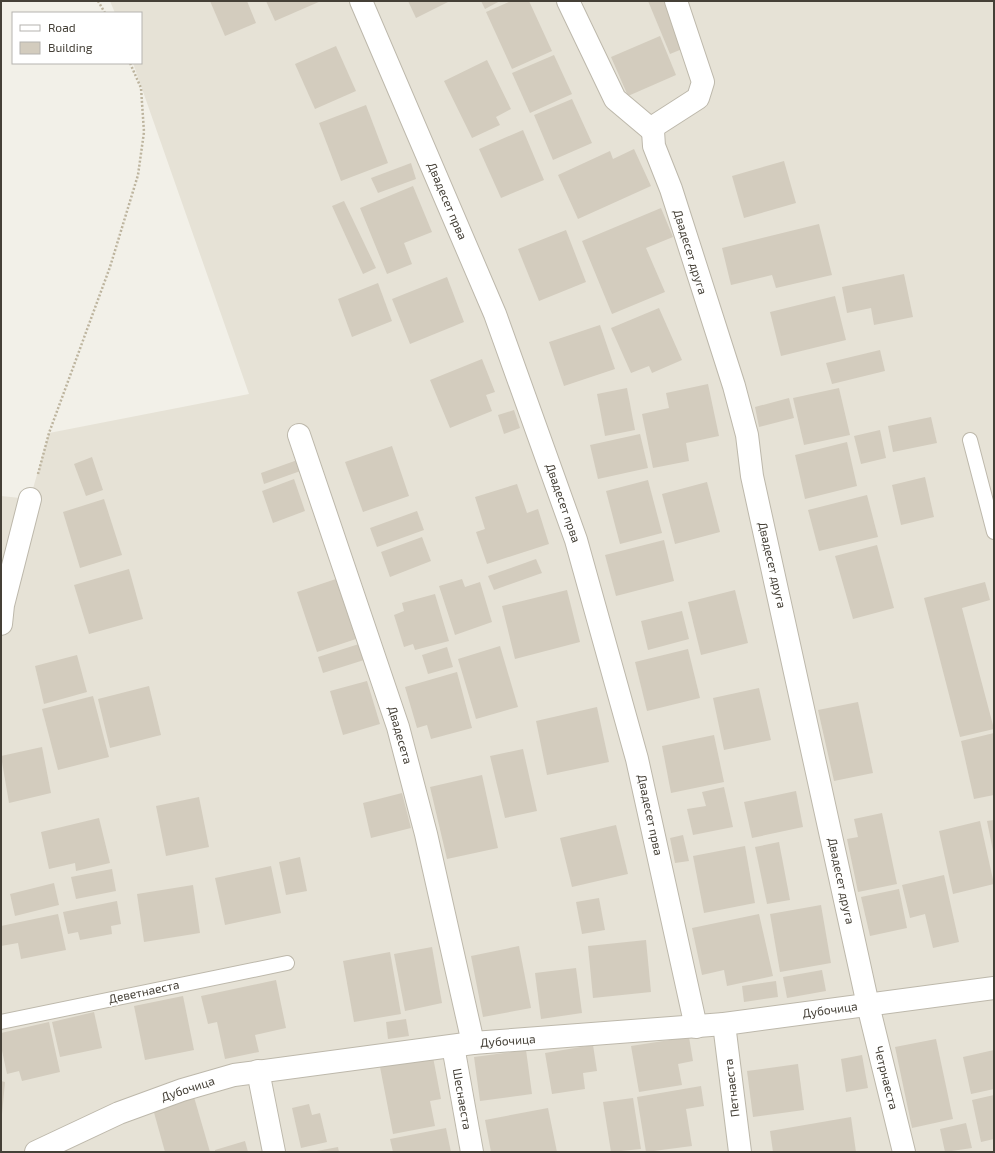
<svg xmlns="http://www.w3.org/2000/svg" width="995" height="1153" viewBox="0 0 995 1153" font-family="'Exo 2',sans-serif">
	<style>
		.residential { fill: #e6e2d6 }
		.building { fill: #d3ccbe }
		.lines { fill: none; stroke-linecap: round; stroke-linejoin: round }
		.lane-casing { stroke: #bdb8ab; stroke-width: 16 }
		.street-casing { stroke: #bdb8ab; stroke-width: 24 }
		.path { stroke: #bdb49e; stroke-width: 2.5; stroke-dasharray: 2 2; stroke-linecap: butt }
		.lane { stroke: #fff; stroke-width: 14 }
		.street { stroke: #fff; stroke-width: 22 }
		.labels { text-anchor: middle; stroke-width: 3.5; stroke-linejoin: round; paint-order: stroke }
		.street-label { font-size: 12px; fill: #454037; stroke: #fff }
	</style>
	<rect width="100%" height="100%" fill="#f2f0e8"/>
	<polygon class="residential" points="110,1 994,1 994,1152 1,1152 1,496 30,499 49,433 249,394 133,63 141,63 141,13 115,13"/>
	<g class="building">
		<polygon points="210,1 247,1 256,23 225,36"/>
		<polygon points="266,1 321,1 275,21"/>
		<polygon points="408,1 450,1 416,18"/>
		<polygon points="481,1 500,1 485,9"/>
		<polygon points="511,1 529,1 552,51 512,69 486,12"/>
		<polygon points="648,1 668,1 687,47 670,54"/>
		<polygon points="660,36 676,75 628,96 611,57"/>
		<polygon points="336,46 356,91 315,109 295,64"/>
		<polygon points="554,55 572,94 530,113 512,73"/>
		<polygon points="487,60 511,109 496,117 500,125 472,138 444,81"/>
		<polygon points="572,99 592,143 553,160 534,115"/>
		<polygon points="366,105 388,163 341,181 319,123"/>
		<polygon points="523,130 544,180 501,198 479,149"/>
		<polygon points="634,149 651,186 578,219 558,175 610,151 613,159"/>
		<polygon points="784,161 796,203 744,218 732,176"/>
		<polygon points="411,163 416,179 378,193 371,178"/>
		<polygon points="413,186 432,232 404,243 412,264 387,274 360,208"/>
		<polygon points="344,201 376,268 363,274 332,206"/>
		<polygon points="661,208 673,237 646,248 665,292 612,314 582,241"/>
		<polygon points="819,224 832,275 776,288 772,275 731,285 722,248"/>
		<polygon points="566,230 586,282 539,301 518,249"/>
		<polygon points="904,274 913,317 874,325 871,308 847,313 842,287"/>
		<polygon points="447,277 464,322 410,344 392,299"/>
		<polygon points="378,283 392,321 352,337 338,299"/>
		<polygon points="835,296 846,340 781,356 770,312"/>
		<polygon points="659,308 682,360 652,373 649,366 631,373 611,328"/>
		<polygon points="600,325 615,369 564,386 549,342"/>
		<polygon points="880,350 885,371 832,384 826,363"/>
		<polygon points="482,359 495,392 486,395 492,411 450,428 430,380"/>
		<polygon points="708,384 719,436 686,443 689,461 653,468 642,414 669,408 666,393"/>
		<polygon points="627,388 635,430 605,436 597,394"/>
		<polygon points="839,388 850,435 804,445 793,398"/>
		<polygon points="789,398 794,418 759,427 755,407"/>
		<polygon points="514,410 520,428 504,434 498,415"/>
		<polygon points="931,417 937,443 893,452 888,426"/>
		<polygon points="880,430 886,458 861,464 854,436"/>
		<polygon points="640,434 648,468 598,479 590,445"/>
		<polygon points="847,442 857,486 805,499 795,455"/>
		<polygon points="392,446 409,496 363,512 345,462"/>
		<polygon points="92,457 103,490 86,496 74,464"/>
		<polygon points="303,458 306,469 264,484 261,473"/>
		<polygon points="925,477 934,517 901,525 892,485"/>
		<polygon points="294,479 305,511 273,523 262,491"/>
		<polygon points="648,480 662,533 620,544 606,491"/>
		<polygon points="707,482 720,532 675,544 662,494"/>
		<polygon points="517,484 527,513 538,509 549,544 487,564 476,532 485,529 475,497"/>
		<polygon points="867,495 878,537 819,551 808,510"/>
		<polygon points="104,499 122,555 80,568 63,512"/>
		<polygon points="417,511 424,530 377,547 370,528"/>
		<polygon points="422,537 431,561 390,577 381,552"/>
		<polygon points="664,540 674,581 616,596 605,555"/>
		<polygon points="877,545 894,608 853,619 835,556"/>
		<polygon points="536,559 542,573 494,590 488,576"/>
		<polygon points="129,569 143,619 89,634 74,585"/>
		<polygon points="336,579 356,639 317,652 297,592"/>
		<polygon points="462,579 465,587 480,582 492,622 455,635 439,586"/>
		<polygon points="985,582 990,600 962,608 994,729 960,737 924,598"/>
		<polygon points="567,590 580,642 515,659 502,606"/>
		<polygon points="735,590 748,643 701,655 688,602"/>
		<polygon points="435,594 449,641 415,650 413,644 404,647 394,615 404,611 402,603"/>
		<polygon points="682,611 689,639 648,650 641,621"/>
		<polygon points="359,644 364,660 323,673 318,657"/>
		<polygon points="500,646 518,707 476,719 458,659"/>
		<polygon points="447,647 453,667 428,674 422,655"/>
		<polygon points="688,649 700,698 647,711 635,662"/>
		<polygon points="77,655 87,692 44,704 35,666"/>
		<polygon points="457,672 472,728 431,739 427,725 417,728 405,687"/>
		<polygon points="367,681 380,724 343,735 330,691"/>
		<polygon points="149,686 161,735 110,748 98,699"/>
		<polygon points="759,688 771,740 724,750 713,698"/>
		<polygon points="93,696 109,757 58,770 42,709"/>
		<polygon points="858,702 873,773 834,781 818,710"/>
		<polygon points="597,707 609,762 547,775 536,721"/>
		<polygon points="994,733 994,795 974,799 961,741"/>
		<polygon points="714,735 724,782 671,793 662,746"/>
		<polygon points="42,747 51,793 9,803 1,756"/>
		<polygon points="523,749 537,811 505,818 490,756"/>
		<polygon points="482,775 498,848 447,859 430,787"/>
		<polygon points="724,787 733,827 693,835 687,809 706,806 702,792"/>
		<polygon points="796,791 803,827 752,838 744,802"/>
		<polygon points="402,793 411,828 371,838 363,803"/>
		<polygon points="199,797 209,847 166,856 156,806"/>
		<polygon points="882,813 897,884 858,892 847,839 858,837 854,819"/>
		<polygon points="99,818 110,863 76,871 75,863 49,869 41,832"/>
		<polygon points="994,820 994,851 993,851 987,821"/>
		<polygon points="980,821 994,884 953,894 939,831"/>
		<polygon points="616,825 628,874 572,887 560,838"/>
		<polygon points="683,835 689,861 675,863 670,838"/>
		<polygon points="779,842 790,900 767,904 755,847"/>
		<polygon points="745,846 755,903 704,913 693,856"/>
		<polygon points="300,857 307,891 286,895 279,862"/>
		<polygon points="271,866 281,913 225,925 215,878"/>
		<polygon points="112,869 116,891 76,899 71,877"/>
		<polygon points="944,875 959,942 933,948 925,914 910,918 902,885"/>
		<polygon points="54,883 59,905 15,916 10,894"/>
		<polygon points="193,885 200,933 144,942 137,894"/>
		<polygon points="899,889 907,928 870,936 861,897"/>
		<polygon points="599,898 605,930 582,934 576,902"/>
		<polygon points="117,901 121,924 111,926 112,934 80,940 78,932 68,934 63,912"/>
		<polygon points="821,905 831,963 780,972 770,914"/>
		<polygon points="58,914 66,950 21,959 18,943 1,946 1,926"/>
		<polygon points="759,914 773,976 727,986 724,970 702,975 692,928"/>
		<polygon points="646,940 651,992 593,998 588,946"/>
		<polygon points="519,946 531,1008 483,1017 471,956"/>
		<polygon points="432,947 442,1003 405,1011 394,954"/>
		<polygon points="390,952 401,1014 354,1022 343,961"/>
		<polygon points="576,968 582,1013 541,1019 535,973"/>
		<polygon points="822,970 826,991 787,998 783,977"/>
		<polygon points="276,980 286,1028 255,1035 259,1052 225,1059 217,1022 208,1024 201,996"/>
		<polygon points="776,981 778,997 744,1002 742,986"/>
		<polygon points="183,996 194,1050 145,1060 134,1006"/>
		<polygon points="94,1012 102,1048 60,1057 52,1022"/>
		<polygon points="406,1019 409,1036 388,1039 386,1022"/>
		<polygon points="49,1022 60,1072 22,1081 19,1071 7,1074 1,1046 1,1033"/>
		<polygon points="689,1037 693,1061 678,1064 682,1085 639,1092 631,1046"/>
		<polygon points="936,1039 953,1119 912,1128 895,1047"/>
		<polygon points="593,1045 597,1071 583,1073 585,1089 552,1094 545,1053"/>
		<polygon points="526,1050 532,1094 480,1101 474,1057"/>
		<polygon points="994,1050 994,1089 971,1094 963,1057"/>
		<polygon points="862,1055 868,1088 846,1092 841,1059"/>
		<polygon points="433,1057 441,1099 430,1101 435,1126 393,1134 380,1067"/>
		<polygon points="798,1064 804,1110 753,1117 747,1071"/>
		<polygon points="1,1081 5,1082 2,1114 1,1114"/>
		<polygon points="701,1086 704,1106 686,1109 692,1146 646,1152 637,1097"/>
		<polygon points="994,1095 994,1139 981,1142 972,1100"/>
		<polygon points="194,1097 210,1152 165,1152 153,1109"/>
		<polygon points="633,1098 641,1149 611,1152 603,1102"/>
		<polygon points="309,1104 312,1115 320,1113 327,1142 301,1148 292,1108"/>
		<polygon points="548,1108 557,1152 491,1152 485,1120"/>
		<polygon points="851,1117 856,1152 773,1152 770,1131"/>
		<polygon points="966,1123 972,1148 945,1152 940,1129"/>
		<polygon points="446,1128 451,1152 393,1152 390,1139"/>
		<polygon points="245,1141 248,1152 215,1152 215,1150"/>
		<polygon points="338,1147 339,1152 317,1152 317,1151"/>
	</g>
	<g class="lines">
		<g class="lane-casing">
			<g id="lane">
				<polyline points="970,440 994,532"/>
				<polyline points="1,1022 287,963"/>
			</g>
		</g>
		<g class="street-casing">
			<g id="street">
				<polyline points="361,1 495,314 576,540 637,759 696,1027"/>
				<polyline points="568,1 615,99 653,131"/>
				<polyline points="676,1 703,82 698,98 656,125 653,131 654,146 671,189 734,386 747,435 752,476 868,1005 904,1152"/>
				<polyline points="299,435 398,727 426,834 473,1043"/>
				<polyline points="1,624 3,605 30,499"/>
				<polyline points="724,1024 740,1152"/>
				<polyline points="453,1046 472,1152"/>
				<polyline points="258,1071 274,1152"/>
				<polyline points="36,1152 119,1113 182,1090 234,1075 473,1043 724,1024 994,988"/>
			</g>
		</g>
		<g class="path">
			<polyline points="98,1 105,13"/>
			<polyline points="38,474 49,433 110,267 138,175 144,132 141,88 130,63"/>
		</g>
		<use href="#lane" class="lane"/>
		<use href="#street" class="street"/>
	</g>
	<g class="labels">
		<g class="street-label">
			<text transform="translate(447 201) rotate(67)" y="4">Двадесет прва</text>
			<text transform="translate(690 252) rotate(73)" y="4">Двадесет друга</text>
			<text transform="translate(563 503) rotate(71)" y="4">Двадесет прва</text>
			<text transform="translate(772 565) rotate(77)" y="4">Двадесет друга</text>
			<text transform="translate(400 735) rotate(74)" y="4">Двадесета</text>
			<text transform="translate(650 815) rotate(78)" y="4">Двадесет прва</text>
			<text transform="translate(841 881) rotate(78)" y="4">Двадесет друга</text>
			<text transform="translate(144 992) rotate(-12)" y="4">Деветнаеста</text>
			<text transform="translate(830 1010) rotate(-8)" y="4">Дубочица</text>
			<text transform="translate(508 1041) rotate(-4)" y="4">Дубочица</text>
			<text transform="translate(886 1078) rotate(76)" y="4">Четрнаеста</text>
			<text transform="translate(732 1088) rotate(-97)" y="4">Петнаеста</text>
			<text transform="translate(188 1089) rotate(-18)" y="4">Дубочица</text>
			<text transform="translate(462 1099) rotate(80)" y="4">Шеснаеста</text>
		</g>
	</g>
	<rect width="995" height="1153" fill="none" stroke="#454037" stroke-width="4"/>
	<rect x="12" y="12" width="130" height="52" fill="#ffffff" stroke="#b5b3af"/>
	<rect x="20" y="25" width="20" height="6" fill="#ffffff" stroke="#b5b3af"/>
	<text x="48" y="32" font-size="12" fill="#454037">Road</text>
	<rect x="20" y="42" width="20" height="12" fill="#d3ccbe" stroke="#b5b3af"/>
	<text x="48" y="52" font-size="12" fill="#454037">Building</text>
</svg>
